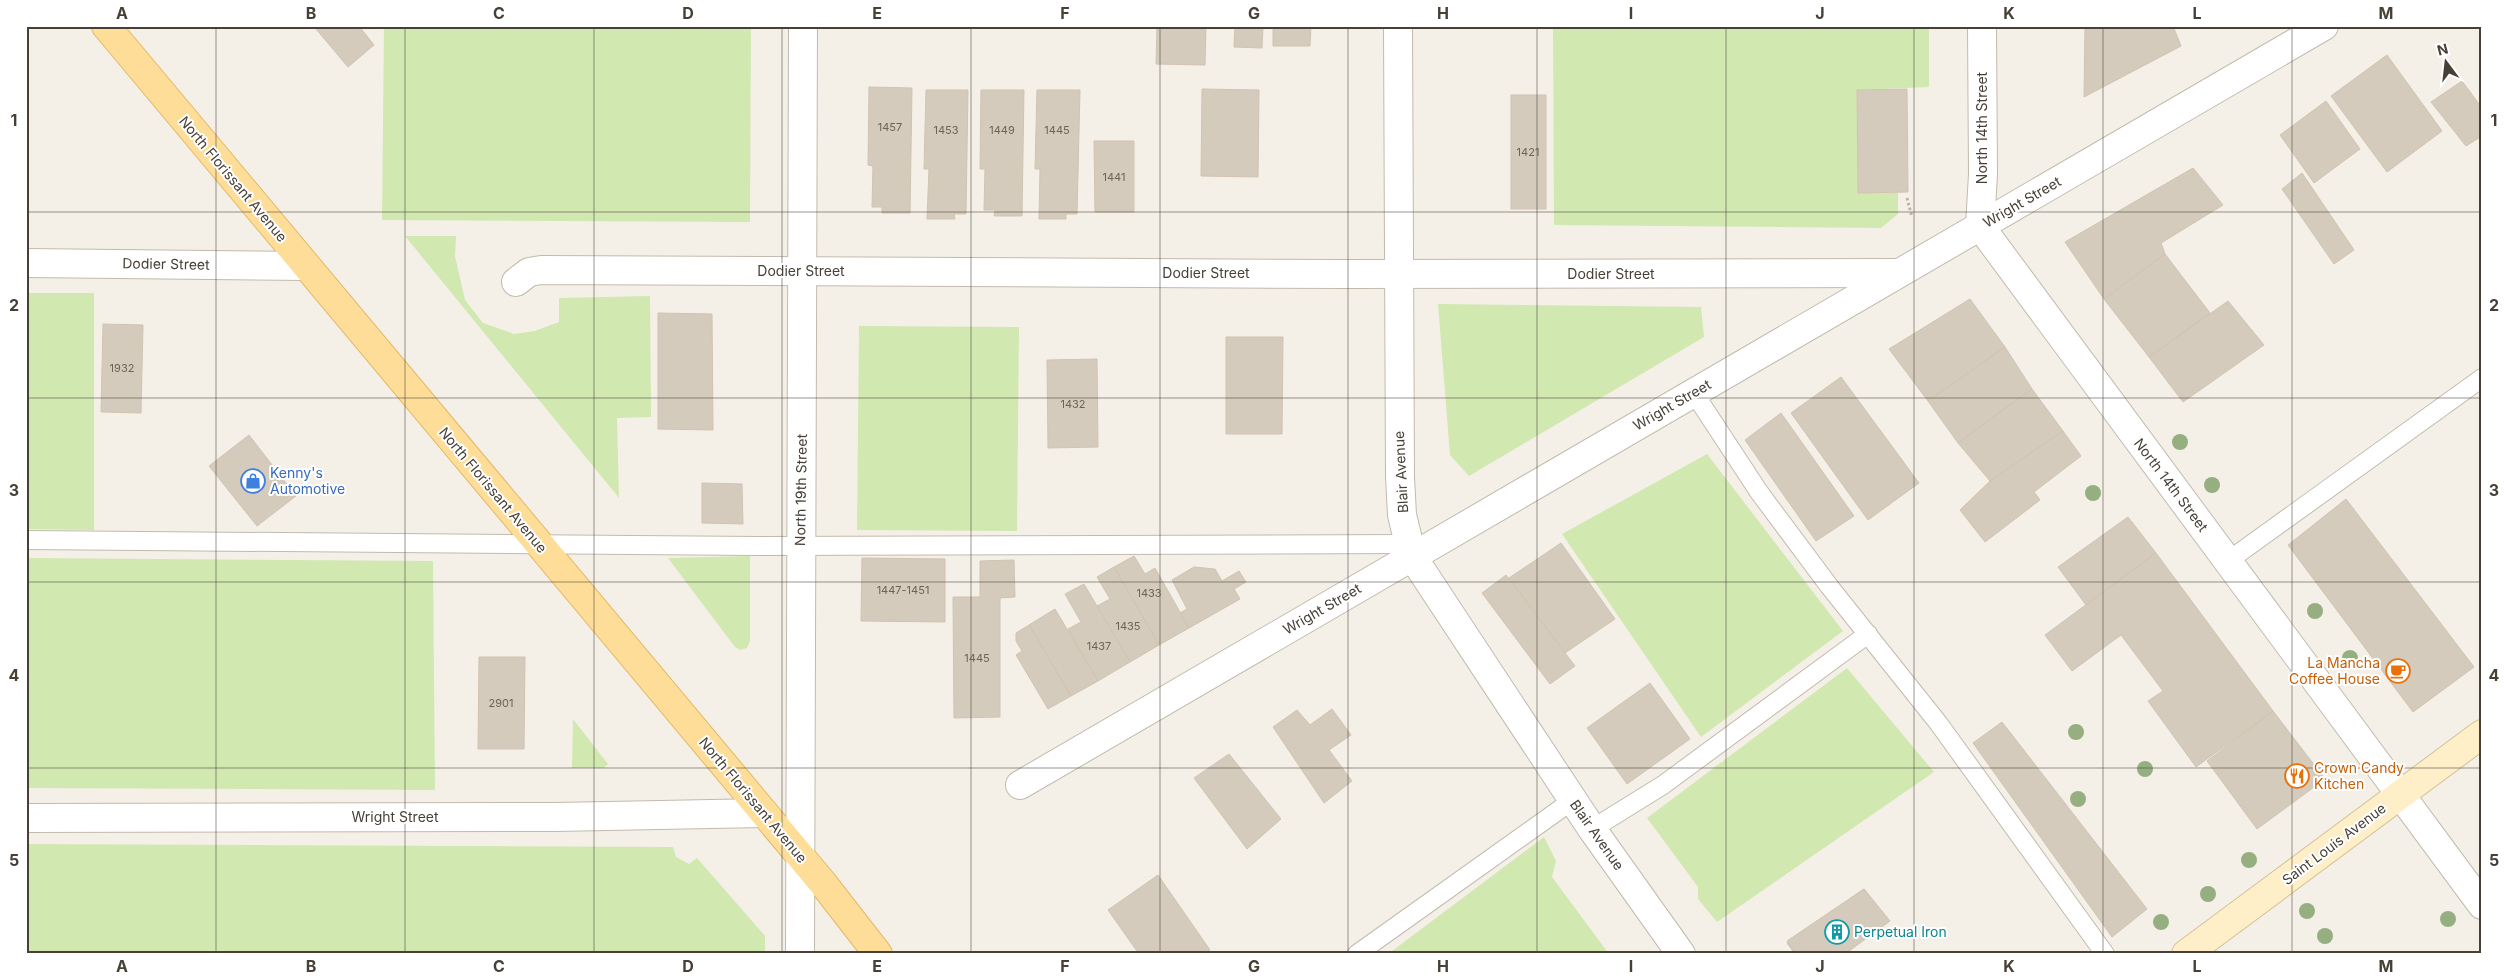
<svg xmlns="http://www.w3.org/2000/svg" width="2508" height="980" viewBox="0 0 2508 980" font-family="Inter,sans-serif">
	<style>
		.green { fill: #d1e8b1 }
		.building { fill: #d5cbbd; stroke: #d0c3b1 }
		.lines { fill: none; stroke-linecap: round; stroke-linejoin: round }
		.lane-casing { stroke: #c2baad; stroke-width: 20 }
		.street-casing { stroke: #c2baad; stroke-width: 30 }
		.secondary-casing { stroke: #d3c298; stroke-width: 30 }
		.primary-casing { stroke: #e3b967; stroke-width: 30 }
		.path { stroke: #c1b29c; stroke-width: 3; stroke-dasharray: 2.5 2.5; stroke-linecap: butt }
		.lane { stroke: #fff; stroke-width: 18 }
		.street { stroke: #fff; stroke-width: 28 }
		.secondary { stroke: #feefc8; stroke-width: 28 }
		.primary { stroke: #fddd98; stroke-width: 28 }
		.tree { fill: #96af80 }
		.grid { fill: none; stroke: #474037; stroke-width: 1; stroke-opacity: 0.55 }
		.labels { text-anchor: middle; stroke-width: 4; stroke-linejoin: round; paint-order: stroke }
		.number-label { font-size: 11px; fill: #6a6358 }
		.street-label { font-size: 14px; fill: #474037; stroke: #fff }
		.shop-label { font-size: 14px; fill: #366cbe; stroke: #fff; text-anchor: start }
		.food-label { font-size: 14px; fill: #c56008; stroke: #fff; text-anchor: end }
		.culture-label { font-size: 14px; fill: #0d838f; stroke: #fff; text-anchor: start }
		.neatline { fill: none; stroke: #474037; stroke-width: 2 }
		.grid-label { font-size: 16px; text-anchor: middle; font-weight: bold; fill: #474037 }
	</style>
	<rect width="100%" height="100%" fill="#f4f0e8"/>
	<g class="green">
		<polygon points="384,26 751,26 750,222 382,220"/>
		<polygon points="1553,26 1929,26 1929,87 1857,90 1858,193 1898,193 1898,214 1881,228 1554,225"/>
		<polygon points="405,236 456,236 455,256 465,300 483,323 514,334 535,331 559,322 559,298 650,296 651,417 617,418 619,498"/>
		<polygon points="26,293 94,293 94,530 26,529"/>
		<polygon points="1438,304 1701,307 1704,337 1469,476 1450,455"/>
		<polygon points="859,326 1019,327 1017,531 857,530"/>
		<polygon points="1707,454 1843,631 1701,737 1562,534"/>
		<polygon points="750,556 750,641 747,648 740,650 735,647 668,558"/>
		<polygon points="26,558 433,561 435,790 26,788"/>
		<polygon points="1847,668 1934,772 1717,922 1698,899 1698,887 1647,818"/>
		<polygon points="573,719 608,764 604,768 572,768"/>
		<polygon points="1544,837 1556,861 1552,877 1609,954 1388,954"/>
		<polygon points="26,844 673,847 676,857 689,864 697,858 765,936 765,954 26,954"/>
	</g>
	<g class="building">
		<polygon points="320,26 359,26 374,45 348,67 316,29"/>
		<polygon points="1157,26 1206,26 1205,65 1156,64"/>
		<polygon points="1235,26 1263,26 1262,48 1234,47"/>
		<polygon points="1273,26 1311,26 1310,46 1273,46"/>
		<polygon points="2085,26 2173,26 2181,46 2084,97"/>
		<polygon points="2387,55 2442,131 2387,172 2331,96"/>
		<polygon points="2462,81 2482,108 2482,136 2466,146 2431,102"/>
		<polygon points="869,87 912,88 910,213 882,213 882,207 872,207 873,166 868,165"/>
		<polygon points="1202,89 1259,90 1258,177 1201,176"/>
		<polygon points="1907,89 1908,192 1858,193 1857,90"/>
		<polygon points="926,90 968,90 966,214 954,214 955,219 927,219 929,169 924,169"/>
		<polygon points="981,90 1024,90 1022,216 994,216 995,210 984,210 985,169 980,169"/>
		<polygon points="1037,90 1080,90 1077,214 1066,214 1066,219 1039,219 1040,169 1035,169"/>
		<rect x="1511" y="95" width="35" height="114"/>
		<polygon points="2326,101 2360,149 2314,183 2280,135"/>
		<polygon points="1094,141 1134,141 1134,212 1095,212"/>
		<polygon points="2193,168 2223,205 2161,243 2165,254 2104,299 2065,242"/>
		<polygon points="2302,173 2354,250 2334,264 2282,189"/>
		<polygon points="2165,254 2210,313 2149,357 2104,299"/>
		<polygon points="1970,299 2005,347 1928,401 1889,349"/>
		<polygon points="2228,301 2264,345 2183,402 2149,357"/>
		<polygon points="658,313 712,314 713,430 658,429"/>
		<polygon points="103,324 143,325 141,413 101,412"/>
		<polygon points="1226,337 1283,337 1282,434 1226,434"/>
		<polygon points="2005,347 2032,389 1958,443 1928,401"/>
		<polygon points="1097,359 1098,447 1048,448 1047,360"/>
		<polygon points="1841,377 1919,483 1868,520 1791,413"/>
		<polygon points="2032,389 2063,431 1990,481 1958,443"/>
		<polygon points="1781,413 1854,516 1816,541 1745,440"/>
		<polygon points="2063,431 2081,456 2034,492 2040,500 1985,542 1960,510 1990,481"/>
		<polygon points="249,435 296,496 257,526 209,466"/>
		<polygon points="702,483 742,484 743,524 702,523"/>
		<polygon points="2346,499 2474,667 2413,712 2288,545"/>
		<polygon points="2128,517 2156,553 2086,605 2058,567"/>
		<polygon points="1561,543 1615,619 1565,653 1509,578"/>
		<polygon points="2156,553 2273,711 2196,767 2148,701 2163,691 2121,635 2072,671 2045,635"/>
		<polygon points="1134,556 1145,574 1155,568 1189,628 1159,645 1114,567"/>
		<polygon points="862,558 945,559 945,622 861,621"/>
		<polygon points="1014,560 1015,597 1000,598 1000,717 954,718 953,597 980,597 980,561"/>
		<polygon points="1114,567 1159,645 1130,662 1097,606 1110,599 1097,577"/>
		<polygon points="1194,567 1215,569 1222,581 1239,571 1246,582 1234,589 1240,599 1189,628 1180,613 1187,609 1172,580"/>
		<polygon points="1506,575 1575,666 1550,684 1482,593"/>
		<polygon points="1084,584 1130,662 1098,681 1068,629 1081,622 1065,594"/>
		<polygon points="1055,609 1098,681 1071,696 1029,625"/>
		<polygon points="1029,625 1071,696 1048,709 1016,655 1022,651 1016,641 1016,633"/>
		<polygon points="479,657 525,657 524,749 478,749"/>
		<polygon points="1650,683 1690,739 1627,784 1587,728"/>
		<polygon points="1332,709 1351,735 1329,750 1352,781 1324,803 1273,727 1297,710 1310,725"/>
		<polygon points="2273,711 2325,779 2257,829 2207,761"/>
		<polygon points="2002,722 2147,909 2112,937 1973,743"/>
		<polygon points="1229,754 1281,819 1247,849 1194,778"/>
		<polygon points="1158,875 1210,950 1204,954 1139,954 1108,910"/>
		<polygon points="1864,889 1887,920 1841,952 1843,954 1795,954 1787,943"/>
		<polygon points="1864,889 1890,921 1845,954 1796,954 1787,941"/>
	</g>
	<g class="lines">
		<g class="lane-casing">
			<g id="lane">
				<polyline points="1694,393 1759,492 1829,586 1939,724 2105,954"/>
				<polyline points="26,540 758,546 1410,544"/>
				<polyline points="2228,561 2482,378"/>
				<polyline points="1592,829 1663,785 1868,634"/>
				<polyline points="1357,954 1573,800"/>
			</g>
		</g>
		<g class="street-casing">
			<g id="street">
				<polyline points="1398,26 1400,477 1402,515 1412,556 1592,829 1681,954"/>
				<polyline points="1982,26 1983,174 1980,226 2482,905"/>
				<polyline points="26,263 306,266"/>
				<polyline points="516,282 529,272 541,270 1345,274 1898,273"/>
				<polyline points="1020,785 2324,26"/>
				<polyline points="26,818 555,817 764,813"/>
				<polyline points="800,954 803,26"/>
			</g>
		</g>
		<g class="secondary-casing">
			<polyline id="secondary" points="2186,954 2482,734"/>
		</g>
		<g class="primary-casing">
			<polyline id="primary" points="106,26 822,882 878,954"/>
		</g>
		<polyline class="path" points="1907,198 1912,217"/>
		<use href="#lane" class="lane"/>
		<use href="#street" class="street"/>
		<use href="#secondary" class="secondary"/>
		<use href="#primary" class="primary"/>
	</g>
	<g class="tree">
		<circle cx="2180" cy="442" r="8"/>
		<circle cx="2212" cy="485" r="8"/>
		<circle cx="2093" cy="493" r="8"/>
		<circle cx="2315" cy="611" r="8"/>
		<circle cx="2350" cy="658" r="8"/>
		<circle cx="2076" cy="732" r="8"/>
		<circle cx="2145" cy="769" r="8"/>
		<circle cx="2078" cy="799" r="8"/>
		<circle cx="2249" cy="860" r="8"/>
		<circle cx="2208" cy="894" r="8"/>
		<circle cx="2307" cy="911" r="8"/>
		<circle cx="2448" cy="919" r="8"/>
		<circle cx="2161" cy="922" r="8"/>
		<circle cx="2325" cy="936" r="8"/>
	</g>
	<path class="grid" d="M216,26v928M405,26v928M594,26v928M782,26v928M971,26v928M1160,26v928M1348,26v928M1537,26v928M1726,26v928M1914,26v928M2103,26v928M2292,26v928M26,212h2456M26,398h2456M26,582h2456M26,768h2456"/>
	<defs>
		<g id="shop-ring" transform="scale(1.25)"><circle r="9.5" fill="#fff" stroke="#3f7fe0" stroke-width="1.5"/><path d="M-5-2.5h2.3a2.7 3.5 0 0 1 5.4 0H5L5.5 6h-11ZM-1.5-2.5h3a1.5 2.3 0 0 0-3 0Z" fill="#3f7fe0"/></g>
		<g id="cafe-ring" transform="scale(1.25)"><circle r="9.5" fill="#fff" stroke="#e8710a" stroke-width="1.5"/><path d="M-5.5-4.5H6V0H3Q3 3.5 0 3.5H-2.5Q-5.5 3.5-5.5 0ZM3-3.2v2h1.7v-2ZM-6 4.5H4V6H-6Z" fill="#e8710a"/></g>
		<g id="restaurant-ring" transform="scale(1.25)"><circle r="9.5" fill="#fff" stroke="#e8710a" stroke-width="1.5"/><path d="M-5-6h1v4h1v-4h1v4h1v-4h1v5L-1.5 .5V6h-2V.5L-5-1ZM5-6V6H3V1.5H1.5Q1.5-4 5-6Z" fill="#e8710a"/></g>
		<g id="building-ring" transform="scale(1.25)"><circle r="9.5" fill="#fff" stroke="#0f9aa8" stroke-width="1.5"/><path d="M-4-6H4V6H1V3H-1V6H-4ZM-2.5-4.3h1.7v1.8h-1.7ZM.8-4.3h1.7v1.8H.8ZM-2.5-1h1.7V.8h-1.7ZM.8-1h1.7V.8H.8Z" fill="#0f9aa8"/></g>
	</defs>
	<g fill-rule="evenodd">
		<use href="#shop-ring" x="253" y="481"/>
		<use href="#cafe-ring" x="2398" y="671"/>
		<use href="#restaurant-ring" x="2297" y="776"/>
		<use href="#building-ring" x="1837" y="932"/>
	</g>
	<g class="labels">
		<g class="number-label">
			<text x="890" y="131">1457</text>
			<text x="946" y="134">1453</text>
			<text x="1002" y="134">1449</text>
			<text x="1057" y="134">1445</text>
			<text x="1528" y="156">1421</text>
			<text x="1114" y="181">1441</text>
			<text x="122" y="372">1932</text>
			<text x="1073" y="408">1432</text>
			<text x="903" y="594">1447-1451</text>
			<text x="1149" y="597">1433</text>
			<text x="1128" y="630">1435</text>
			<text x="1099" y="650">1437</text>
			<text x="977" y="662">1445</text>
			<text x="501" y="707">2901</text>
		</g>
		<g class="street-label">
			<text transform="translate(1982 128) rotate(-90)" y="5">North 14th Street</text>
			<text transform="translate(233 179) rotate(50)" y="5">North Florissant Avenue</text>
			<text transform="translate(2022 202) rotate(-30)" y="5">Wright Street</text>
			<text transform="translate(166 264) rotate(1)" y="5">Dodier Street</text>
			<text x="801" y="276">Dodier Street</text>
			<text x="1206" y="278">Dodier Street</text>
			<text x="1611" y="279">Dodier Street</text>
			<text transform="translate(1672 405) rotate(-30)" y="5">Wright Street</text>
			<text transform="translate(1401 472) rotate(-93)" y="5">Blair Avenue</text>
			<text transform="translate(2171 485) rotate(53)" y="5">North 14th Street</text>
			<text transform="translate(493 490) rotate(50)" y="5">North Florissant Avenue</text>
			<text transform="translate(801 490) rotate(-89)" y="5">North 19th Street</text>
			<text transform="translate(1322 609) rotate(-30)" y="5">Wright Street</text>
			<text transform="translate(753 800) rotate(50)" y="5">North Florissant Avenue</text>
			<text x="395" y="822">Wright Street</text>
			<text transform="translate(1597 835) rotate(55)" y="5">Blair Avenue</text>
			<text transform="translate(2334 844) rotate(-37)" y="5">Saint Louis Avenue</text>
		</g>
		<g class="shop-label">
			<text x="270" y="478">Kenny's<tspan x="270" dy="16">Automotive</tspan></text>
		</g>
		<g class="food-label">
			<text x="2380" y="668">La Mancha<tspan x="2380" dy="16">Coffee House</tspan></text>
			<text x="2314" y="773" text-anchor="start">Crown Candy<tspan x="2314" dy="16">Kitchen</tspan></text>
		</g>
		<g class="culture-label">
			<text x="1854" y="937">Perpetual Iron</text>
		</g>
	</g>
	<rect width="2508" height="980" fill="none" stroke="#ffffff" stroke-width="55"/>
	<g transform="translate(2446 62) rotate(345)" stroke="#ffffff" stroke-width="4" paint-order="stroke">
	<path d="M0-4L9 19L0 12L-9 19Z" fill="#474037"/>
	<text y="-8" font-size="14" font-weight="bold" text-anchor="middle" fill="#474037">N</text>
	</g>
	<rect x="28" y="28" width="2452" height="924" class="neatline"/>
	<g class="grid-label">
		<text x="122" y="19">A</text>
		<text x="311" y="19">B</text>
		<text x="499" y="19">C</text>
		<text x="688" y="19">D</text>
		<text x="877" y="19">E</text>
		<text x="1065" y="19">F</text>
		<text x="1254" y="19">G</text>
		<text x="1443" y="19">H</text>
		<text x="1631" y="19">I</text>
		<text x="1820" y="19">J</text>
		<text x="2009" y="19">K</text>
		<text x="2197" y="19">L</text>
		<text x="2386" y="19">M</text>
		<text x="14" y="126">1</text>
		<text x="2494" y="126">1</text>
		<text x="14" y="311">2</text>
		<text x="2494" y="311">2</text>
		<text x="14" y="496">3</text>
		<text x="2494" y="496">3</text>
		<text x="14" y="681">4</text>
		<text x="2494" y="681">4</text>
		<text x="14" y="866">5</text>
		<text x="2494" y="866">5</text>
		<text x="122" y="972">A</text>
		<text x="311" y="972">B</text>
		<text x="499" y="972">C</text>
		<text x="688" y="972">D</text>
		<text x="877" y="972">E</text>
		<text x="1065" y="972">F</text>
		<text x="1254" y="972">G</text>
		<text x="1443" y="972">H</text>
		<text x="1631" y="972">I</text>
		<text x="1820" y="972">J</text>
		<text x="2009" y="972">K</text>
		<text x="2197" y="972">L</text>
		<text x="2386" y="972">M</text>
	</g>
</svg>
